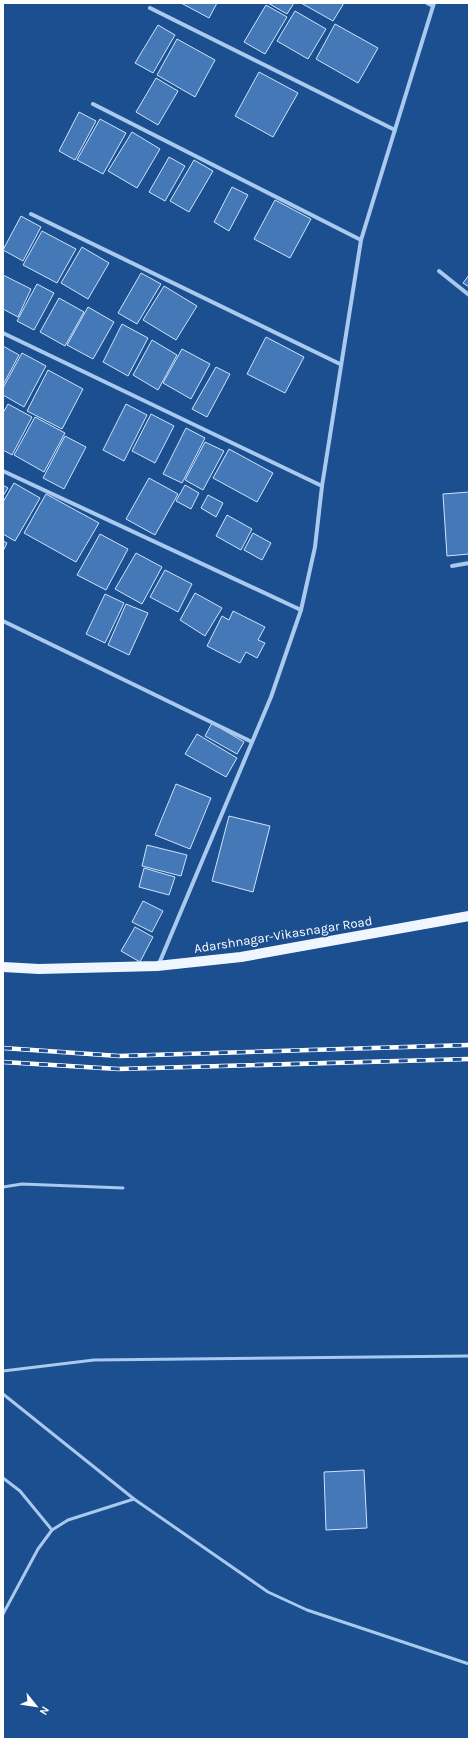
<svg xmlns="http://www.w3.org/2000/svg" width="472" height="1742" viewBox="0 0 472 1742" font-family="Karla,sans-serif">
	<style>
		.building { fill: #4478b7; stroke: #cfe3fa }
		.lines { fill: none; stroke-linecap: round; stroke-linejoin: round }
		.service { stroke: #a9c9ee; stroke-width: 3 }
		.minor { stroke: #a9c9ee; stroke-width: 4 }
		.primary { stroke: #f0f6ff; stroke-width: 10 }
		.rail-casing { stroke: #fff; stroke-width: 4.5 }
		.rail { stroke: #1b4f8f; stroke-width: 3; stroke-dasharray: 9; stroke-linecap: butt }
		.labels { text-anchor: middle; stroke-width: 3.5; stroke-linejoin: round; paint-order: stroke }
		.street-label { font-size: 13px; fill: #fff; stroke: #1b4f8f }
	</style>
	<rect width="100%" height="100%" fill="#1b4f8f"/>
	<g class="building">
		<polygon points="181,3 217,3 209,18"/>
		<polygon points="268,3 294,3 287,14"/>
		<polygon points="301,3 344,3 333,21"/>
		<polygon points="266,5 287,17 265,54 244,42"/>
		<polygon points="295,11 326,29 308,59 277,41"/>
		<polygon points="335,24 378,48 358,83 316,59"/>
		<polygon points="158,25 175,35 153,73 135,63"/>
		<polygon points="177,39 215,60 195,97 157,75"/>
		<polygon points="259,72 298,93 273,137 235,116"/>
		<polygon points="156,78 178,91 158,125 136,112"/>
		<polygon points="79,112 96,121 75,160 59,151"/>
		<polygon points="100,119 126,133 103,174 77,160"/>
		<polygon points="132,132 160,149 137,188 108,171"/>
		<polygon points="169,157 185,166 165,201 149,192"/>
		<polygon points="194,160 213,171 189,212 170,201"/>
		<polygon points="232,187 248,195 229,231 214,222"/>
		<polygon points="275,200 311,219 290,258 254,239"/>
		<polygon points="21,216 41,227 23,261 3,250"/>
		<polygon points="42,231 76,249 57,283 23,265"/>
		<polygon points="82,247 109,263 88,299 61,283"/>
		<polygon points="141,273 161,284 137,324 118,313"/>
		<polygon points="3,275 31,289 18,317 3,309"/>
		<polygon points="469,275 469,287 463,283"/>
		<polygon points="37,284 54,293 34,330 17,321"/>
		<polygon points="164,286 197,306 176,340 143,320"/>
		<polygon points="59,298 84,312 65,346 40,332"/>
		<polygon points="88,307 114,322 93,359 67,345"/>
		<polygon points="122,324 148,338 128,376 103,362"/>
		<polygon points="266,337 304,357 285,393 247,374"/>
		<polygon points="152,340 177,355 158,390 133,375"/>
		<polygon points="3,346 19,355 3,385"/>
		<polygon points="182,349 210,364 191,399 163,383"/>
		<polygon points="22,353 46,366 24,407 3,395 3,388"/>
		<polygon points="216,367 230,374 207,417 192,409"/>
		<polygon points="48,370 83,389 62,429 27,411"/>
		<polygon points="8,404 32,417 12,455 3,450 3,413"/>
		<polygon points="126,404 147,415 124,461 103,450"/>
		<polygon points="151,414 174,426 155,463 132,451"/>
		<polygon points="35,417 65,433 44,472 14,455"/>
		<polygon points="186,428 205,438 182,483 163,474"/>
		<polygon points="65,436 86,447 64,489 43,478"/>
		<polygon points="205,442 224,451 203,490 185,480"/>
		<polygon points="229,449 273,473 257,502 213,478"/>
		<polygon points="149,478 178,494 155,535 126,519"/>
		<polygon points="14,483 40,498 15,541 3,534 3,502"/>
		<polygon points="3,485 8,488 3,496"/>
		<polygon points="185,485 199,493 191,509 176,501"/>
		<polygon points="469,492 469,554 447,556 443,494"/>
		<polygon points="46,494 99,523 76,562 24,533"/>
		<polygon points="208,495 223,503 216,517 201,508"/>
		<polygon points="227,515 252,529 241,550 216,536"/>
		<polygon points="253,533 271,543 262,560 244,550"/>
		<polygon points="100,534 128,549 106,590 77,575"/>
		<polygon points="3,541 7,543 3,551"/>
		<polygon points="136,553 162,567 142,604 115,589"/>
		<polygon points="165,570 192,584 178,612 150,597"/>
		<polygon points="195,593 222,608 205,636 180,620"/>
		<polygon points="105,594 124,603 105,643 86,634"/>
		<polygon points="126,604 148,613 129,655 108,645"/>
		<polygon points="233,611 265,627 258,640 265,643 257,658 246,652 240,663 207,646 222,616 229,620"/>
		<polygon points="212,723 244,742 237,754 205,736"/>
		<polygon points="197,734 237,758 226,777 185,754"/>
		<polygon points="176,784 211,798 190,849 155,835"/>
		<polygon points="229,816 270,826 253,892 212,881"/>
		<polygon points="147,845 187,855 181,876 142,866"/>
		<polygon points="144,868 175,877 169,895 139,887"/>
		<polygon points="143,901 163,911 152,932 132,922"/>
		<polygon points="135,927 153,937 140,962 121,951"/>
		<polygon points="364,1470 367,1528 326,1530 324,1472"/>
	</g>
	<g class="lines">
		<g class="service">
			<polyline points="3,1187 22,1184 123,1188"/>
			<polyline points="3,1371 94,1360 469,1356"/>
			<polyline points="3,1394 134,1499 268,1592 307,1610 469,1664"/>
			<polyline points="3,1478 20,1491 52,1530"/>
			<polyline points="3,1614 38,1549 52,1530 68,1520 134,1499"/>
		</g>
		<g class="minor">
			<polyline points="427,3 433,6"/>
			<polyline points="150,8 395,130"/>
			<polyline points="93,104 361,240"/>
			<polyline points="31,214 340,364"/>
			<polyline points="439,271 469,295"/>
			<polyline points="3,333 322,486"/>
			<polyline points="3,471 301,610"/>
			<polyline points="452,566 469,563"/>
			<polyline points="3,621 252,742"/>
			<polyline points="158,966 271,697 301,610 315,547 322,486 361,240 434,3"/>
		</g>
		<polyline class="primary" points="3,967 39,969 157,966 241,957 469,916"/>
		<g class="rail-casing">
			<g id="rail">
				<polyline points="3,1048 119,1056 469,1045"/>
				<polyline points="3,1062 118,1069 469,1059"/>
			</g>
		</g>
		<use href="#rail" class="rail"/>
	</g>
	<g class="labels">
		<g class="street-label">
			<text transform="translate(283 934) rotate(-9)" y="5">Adarshnagar-Vikasnagar Road</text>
		</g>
	</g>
	<rect width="472" height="1742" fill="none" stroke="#ffffff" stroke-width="8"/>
	<g transform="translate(36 1706) rotate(120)" stroke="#1b4f8f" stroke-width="3" paint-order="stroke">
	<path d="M0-3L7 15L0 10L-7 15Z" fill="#ffffff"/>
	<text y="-6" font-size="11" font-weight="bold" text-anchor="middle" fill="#ffffff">N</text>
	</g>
</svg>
